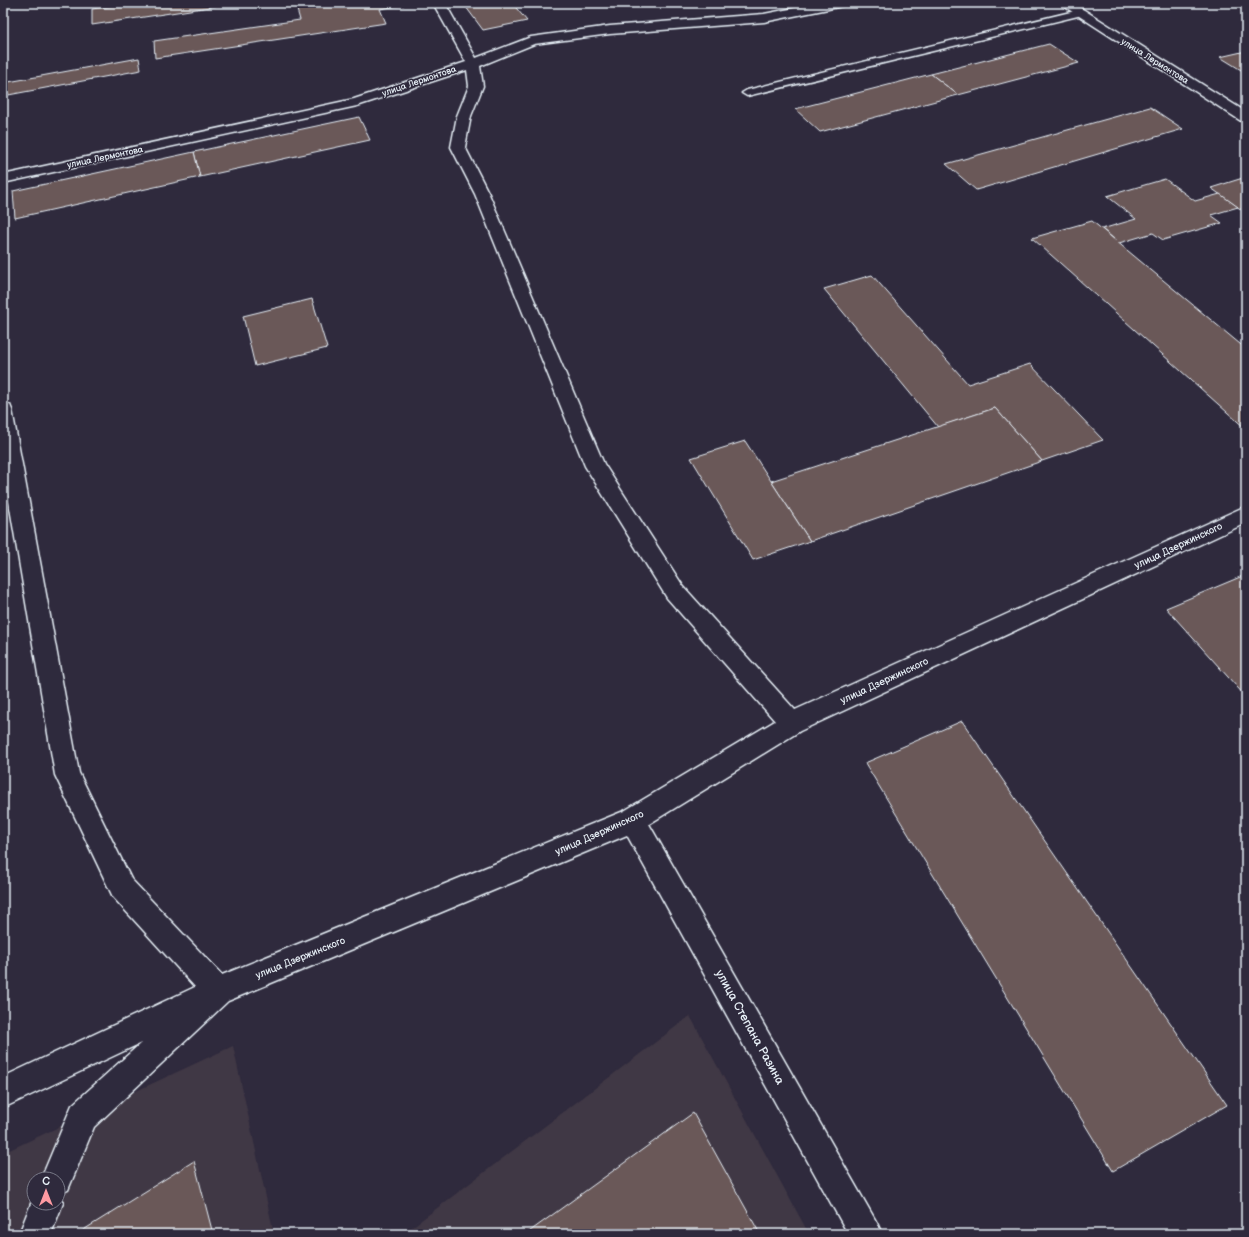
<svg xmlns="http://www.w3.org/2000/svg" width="1249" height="1237" viewBox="0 0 1249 1237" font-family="'Balsamiq Sans',sans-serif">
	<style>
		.built { fill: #413845; fill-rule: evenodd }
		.building { fill: #6b5859; stroke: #e8f1f8 }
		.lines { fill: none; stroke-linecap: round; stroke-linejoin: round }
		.lane-casing { stroke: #e8f1f8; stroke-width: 3 }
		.street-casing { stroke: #e8f1f8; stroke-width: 3 }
		.lane { fill: #2f2a3d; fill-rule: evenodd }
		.street { fill: #2f2a3d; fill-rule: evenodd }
		.labels { text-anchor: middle; stroke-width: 3; stroke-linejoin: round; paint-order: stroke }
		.far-street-label { font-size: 9px; fill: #e8f1f8; stroke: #2f2a3d }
		.street-label { font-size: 10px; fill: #e8f1f8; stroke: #2f2a3d }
		.near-street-label { font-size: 12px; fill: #e8f1f8; stroke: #2f2a3d }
	</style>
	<rect width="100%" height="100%" fill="#2f2a3d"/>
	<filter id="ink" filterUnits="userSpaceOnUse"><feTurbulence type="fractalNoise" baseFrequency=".025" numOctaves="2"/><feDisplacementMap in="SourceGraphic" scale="8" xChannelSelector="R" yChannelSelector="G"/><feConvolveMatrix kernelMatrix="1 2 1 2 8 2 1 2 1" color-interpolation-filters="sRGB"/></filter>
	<g filter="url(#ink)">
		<g class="built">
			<polygon points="690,1016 809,1234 403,1234"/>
			<path d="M233,1046l41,188h-271v-81zM34,1179h24v24h-24z"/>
		</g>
		<g class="building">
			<polygon points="134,3 216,3 216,6 92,25 92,9"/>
			<polygon points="295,3 403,3 404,5 380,9 386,23 155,58 154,41 300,20"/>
			<polygon points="463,3 512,3 527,21 483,30"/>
			<polygon points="1049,44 1079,63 958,95 931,74"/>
			<polygon points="1246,51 1246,73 1220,57"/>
			<polygon points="139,58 141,70 3,96 3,83"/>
			<polygon points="931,74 958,95 820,132 795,109"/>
			<polygon points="1150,107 1183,129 976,190 946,164"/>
			<polygon points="359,117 370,140 200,177 194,152"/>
			<polygon points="194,152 200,177 15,218 13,191"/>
			<polygon points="1246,177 1246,213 1211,188"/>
			<polygon points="1165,179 1195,201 1220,194 1238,207 1211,215 1222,223 1163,240 1153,233 1119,243 1102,229 1136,219 1107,196"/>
			<polygon points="1092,221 1246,349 1246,429 1032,238"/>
			<polygon points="872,275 968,384 1030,364 1103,440 1042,461 995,408 938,427 824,289"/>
			<polygon points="312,299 327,348 255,366 243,316"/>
			<polygon points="995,408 1042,461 810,541 771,481"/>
			<polygon points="745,441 810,541 753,560 691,458"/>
			<polygon points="1245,575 1246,576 1246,697 1166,608"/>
			<polygon points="962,721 1227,1105 1113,1171 865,763"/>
			<polygon points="693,1113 760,1234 526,1234"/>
			<polygon points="194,1161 213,1234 77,1234"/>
		</g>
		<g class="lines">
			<g class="lane-casing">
				<polygon id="lane" points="1079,10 1082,11 1084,13 1082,15 747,96 742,93 747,90"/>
			</g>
			<g class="street-casing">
				<g id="street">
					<polygon points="433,3 445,3 476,58 531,37 610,26 764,14 820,3 844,3 842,6 838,7 764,22 610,34 534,44 480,66 483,86 471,116 465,147 489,194 604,464 683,586 795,710 1246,506 1246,523 800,731 649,824 877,1223 882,1234 848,1234 627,835 228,1001 94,1127 68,1190 59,1194 63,1203 51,1234 19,1234 34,1196 34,1203 58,1203 58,1179 41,1179 72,1105 141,1043 3,1108 3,1077 195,987 113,897 55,775 3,466 3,403 10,405 12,410 79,773 131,879 222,975 624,811 775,721 667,598 585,466 475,194 451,147 457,116 469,86 467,70 357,106 3,183 3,175 354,99 466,62"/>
					<polygon points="1059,3 1073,3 1246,112 1246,122 1241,121"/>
				</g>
			</g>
			<use href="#lane" class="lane"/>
			<use href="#street" class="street"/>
		</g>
	</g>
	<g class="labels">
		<g class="far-street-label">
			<text transform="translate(1155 61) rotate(32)" y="3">улица Лермонтова</text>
			<text transform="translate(419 81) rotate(-19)" y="3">улица Лермонтова</text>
			<text transform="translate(105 157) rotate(-12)" y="3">улица Лермонтова</text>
		</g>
		<g class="street-label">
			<text transform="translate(1178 545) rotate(-25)" y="4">улица Дзержинского</text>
			<text transform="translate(884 680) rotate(-25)" y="4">улица Дзержинского</text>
			<text transform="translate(599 832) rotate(-24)" y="4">улица Дзержинского</text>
			<text transform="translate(300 957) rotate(-22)" y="4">улица Дзержинского</text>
		</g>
		<g class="near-street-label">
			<text transform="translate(750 1027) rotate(61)" y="4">улица Степана Разина</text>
		</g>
	</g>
	<rect width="1249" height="1237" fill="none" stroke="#2f2a3d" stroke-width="16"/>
	<rect x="8" y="8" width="1233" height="1221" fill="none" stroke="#e8f1f8" stroke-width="1.5" filter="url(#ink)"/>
	<g transform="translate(46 1191)"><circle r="19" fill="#2f2a3d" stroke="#797a88"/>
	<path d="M0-3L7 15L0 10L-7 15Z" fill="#ff9aa2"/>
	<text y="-6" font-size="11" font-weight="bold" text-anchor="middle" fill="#e8f1f8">С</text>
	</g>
</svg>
